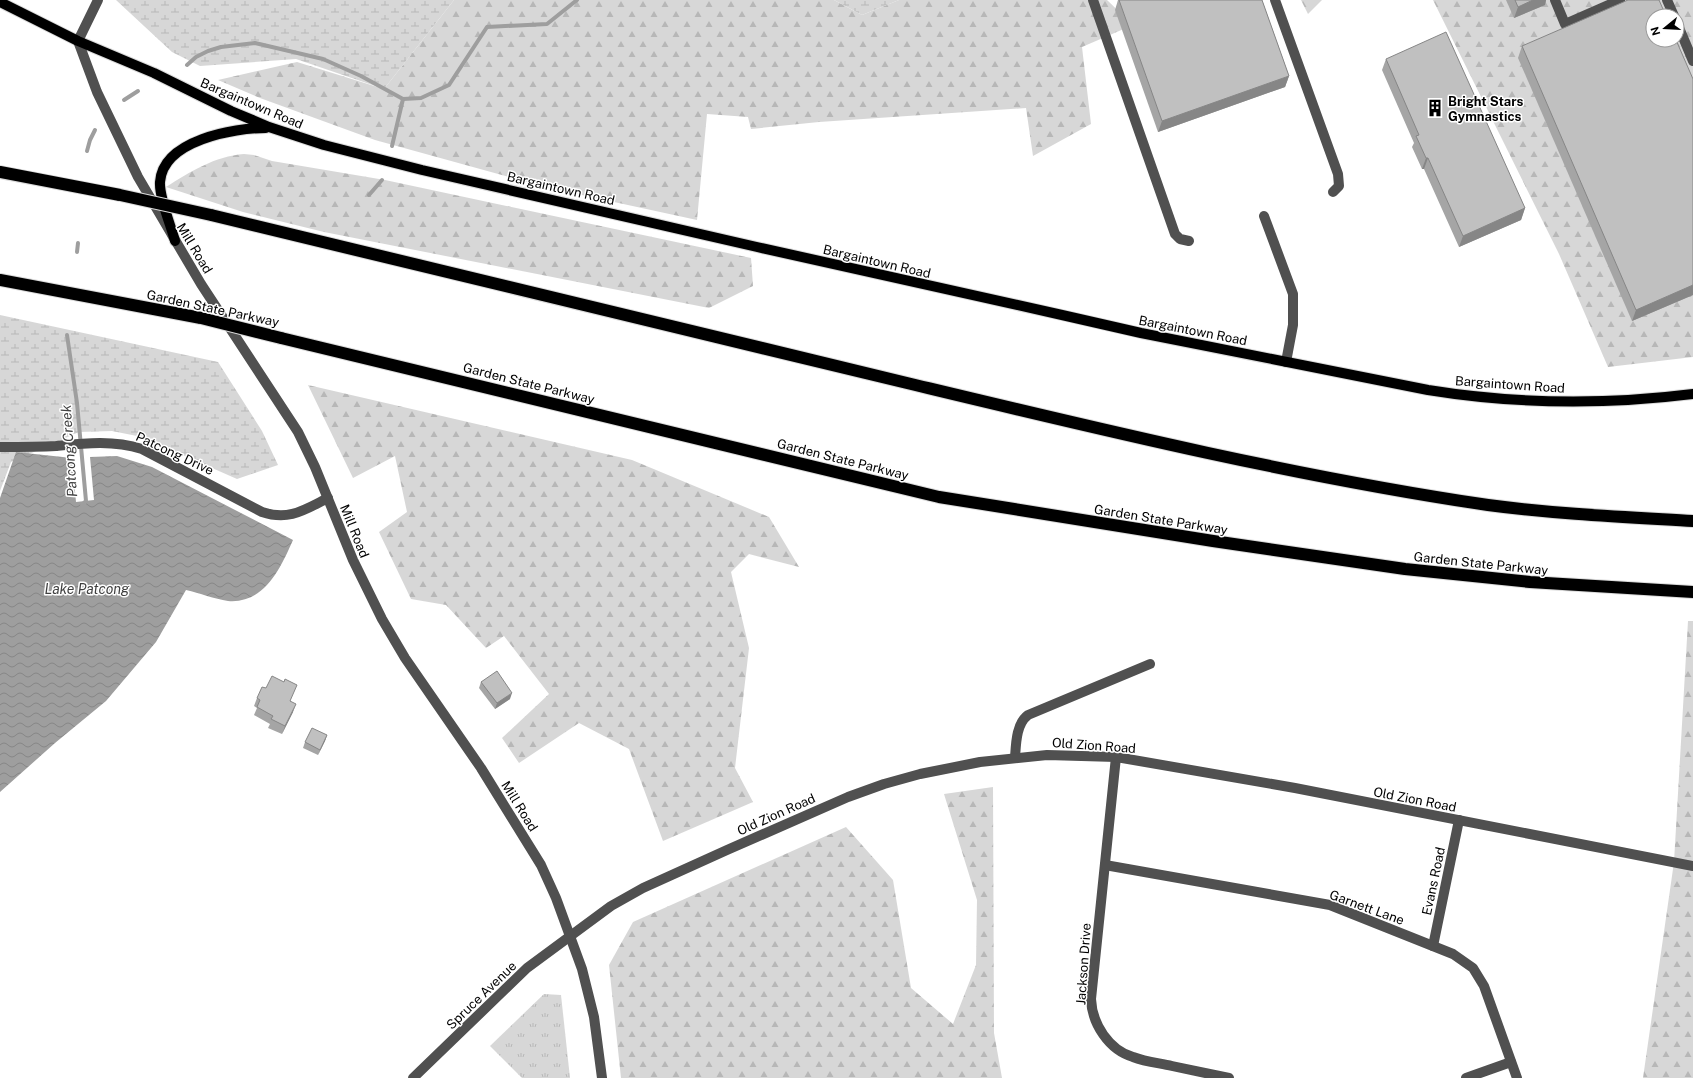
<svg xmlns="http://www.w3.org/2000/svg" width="1693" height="1078" viewBox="0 0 1693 1078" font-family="'Public Sans',sans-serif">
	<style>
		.grass { fill: url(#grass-tufts) }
		.forest { fill: url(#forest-firs); fill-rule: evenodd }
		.wetland { fill: url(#wetland-marsh) }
		.water { fill: url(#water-waves) }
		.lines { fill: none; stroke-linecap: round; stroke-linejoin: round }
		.stream { stroke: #9e9e9e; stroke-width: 4 }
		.major-casing { stroke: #dbdbdb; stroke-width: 12 }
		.highway-casing { stroke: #dbdbdb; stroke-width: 14 }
		.minor { stroke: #505050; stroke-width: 10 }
		.major { stroke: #000; stroke-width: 10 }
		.highway { stroke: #000; stroke-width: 12 }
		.highway-bridge-casing { stroke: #dbdbdb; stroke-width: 14; stroke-linecap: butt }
		.highway-bridge { stroke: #000; stroke-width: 12 }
		.wall { fill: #a5a5a5 }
		.shaded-wall { fill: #868686 }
		.building { fill: #c0c0c0; stroke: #868686 }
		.labels { text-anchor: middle; stroke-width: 3; stroke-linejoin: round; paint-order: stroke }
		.poi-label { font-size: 13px; font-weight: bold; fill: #000; stroke: #fff; text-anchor: start }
		.street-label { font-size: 13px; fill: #000; stroke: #fff }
		.water-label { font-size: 14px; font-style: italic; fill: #3f3f3f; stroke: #fff }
	</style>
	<defs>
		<pattern id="grass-tufts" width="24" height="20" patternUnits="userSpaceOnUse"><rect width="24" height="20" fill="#d7d7d7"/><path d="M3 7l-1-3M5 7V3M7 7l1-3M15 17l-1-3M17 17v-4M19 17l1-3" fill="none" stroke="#b7b7b7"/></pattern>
		<pattern id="forest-firs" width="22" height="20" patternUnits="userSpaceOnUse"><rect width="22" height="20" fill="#d7d7d7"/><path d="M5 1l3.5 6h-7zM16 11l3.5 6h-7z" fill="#b7b7b7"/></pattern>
		<pattern id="wetland-marsh" width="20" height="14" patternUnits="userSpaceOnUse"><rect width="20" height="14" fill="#d7d7d7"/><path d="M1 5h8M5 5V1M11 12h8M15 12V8" fill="none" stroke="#b7b7b7"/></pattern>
		<pattern id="water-waves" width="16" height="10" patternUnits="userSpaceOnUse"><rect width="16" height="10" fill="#9e9e9e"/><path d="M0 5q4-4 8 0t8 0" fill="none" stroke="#868686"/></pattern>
	</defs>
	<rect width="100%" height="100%" fill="#fff"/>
	<polygon class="grass" points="544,994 561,995 570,1078 522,1078 490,1046"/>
	<g class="forest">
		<polygon points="454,0 834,0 862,15 899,0 1107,0 1133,25 1082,47 1091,124 1033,156 1026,108 819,122 751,129 748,117 707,114 697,220 545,187 375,140 260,98 218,80 297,62 384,89"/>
		<polygon points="1301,0 1322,0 1308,14"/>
		<path d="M1433,0h260v357l-85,10 -49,-113zM1653,16h24v24h-24z"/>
		<path d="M244,154l10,1 18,6 113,19 366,78 2,28 -44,22 -385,-76 -81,-20 -77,-25c24,-15 49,-31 78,-33z"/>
		<polygon points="308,385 632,460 769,517 799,567 749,554 731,572 749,648 735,768 753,802 663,841 629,749 579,723 519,763 502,738 549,694 504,636 486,648 446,605 411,599 379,532 407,512 395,456 353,478"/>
		<polygon points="1688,621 1693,621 1693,1078 1643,1078 1674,862"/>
		<polygon points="993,787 994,1033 1002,1078 621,1078 609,965 633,922 846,827 893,880 911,988 953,1024 976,965 977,900 944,794"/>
	</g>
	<g class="wetland">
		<polygon points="116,0 454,0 384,89 296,59 200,66 172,52"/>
		<polygon points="834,0 899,0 862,15"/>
		<polygon points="0,315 218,362 262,431 278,465 237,479 142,437 112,431 79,432 11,462 0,491"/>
	</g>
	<path class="water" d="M16,452l56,6 4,44 18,-2 -4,-43 27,-1 35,11 141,73c-12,27 -28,64 -65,61 -14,-2 -28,-8 -42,-11l-30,52 -50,59 -51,42 -55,49v-294z"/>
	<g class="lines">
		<g class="stream">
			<polyline points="187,65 196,57 208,51 221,47 255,43 323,59 361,76 403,99 421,98 449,85 487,27 547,24 577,0"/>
			<polyline points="124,100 138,91"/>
			<polyline points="392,146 403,99"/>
			<polyline points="87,151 90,140 95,130"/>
			<polyline points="369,195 382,180"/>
			<polyline points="77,252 78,243"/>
			<polyline points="67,335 77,403 86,501 82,505"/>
		</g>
		<g class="major-casing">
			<g id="major">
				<path d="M0,2l78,39 76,32 77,38 38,16 55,18 98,25 335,77 305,68 79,18 287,57c87,14 177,15 265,4"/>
				<path d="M175,241c-4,-15 -16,-44 -15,-59 3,-42 74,-54 106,-54"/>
			</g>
		</g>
		<g class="highway-casing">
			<g id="highway">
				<polyline points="0,172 120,195"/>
				<path d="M211,215c232,57 464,113 696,168 192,46 385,93 581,122 68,9 137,12 205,16"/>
				<polyline points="0,280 201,318"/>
				<polyline points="281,338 939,497 1213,541 1405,569 1530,582 1693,592"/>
			</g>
		</g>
		<g class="minor">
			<polyline points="98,0 78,41 97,92 138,177 201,284 298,432 315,467 353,560 382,619 405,658 481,768 541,865 556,898 582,969 594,1017 602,1078"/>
			<polyline points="1093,0 1175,234 1180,239 1189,241"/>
			<polyline points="1275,0 1338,174 1339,186 1333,192"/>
			<polyline points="1555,0 1565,24 1620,0"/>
			<polyline points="1667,0 1674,16"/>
			<polyline points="1677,23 1693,61"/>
			<polyline points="1264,216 1293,294 1293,325 1286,362"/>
			<path d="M0,447c18,0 38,0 56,-1 30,-3 57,-6 86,3l120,63c27,9 42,-2 66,-14"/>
			<path d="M1116,757l-25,242c1,25 18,51 42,58 13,5 26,6 39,9 19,4 38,8 57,12"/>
			<path d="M1015,758c1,-14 1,-34 13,-43l122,-51"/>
			<polyline points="1105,865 1330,905 1453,954 1473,968 1484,986 1517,1078"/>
			<polyline points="1433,946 1459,820"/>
			<polyline points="413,1078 527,968 611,906 643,888 727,850 848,797 884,784 920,774 980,762 1047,755 1116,757 1295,788 1693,866"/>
			<polyline points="1466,1078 1511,1062"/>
		</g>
		<use href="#major" class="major"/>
		<use href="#highway" class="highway"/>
		<g class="highway-bridge-casing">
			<g id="highway-bridge">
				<polyline points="120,195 211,215"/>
				<polyline points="201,318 281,338"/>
			</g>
		</g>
		<use href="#highway-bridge" class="highway-bridge"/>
	</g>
	<g class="wall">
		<polygon points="1118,0 1262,0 1289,76 1285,87 1158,132 1115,10"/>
		<polygon points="1506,0 1546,0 1545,5 1514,18"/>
		<polygon points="1522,46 1693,79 1693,295 1632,321 1518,58"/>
		<polygon points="1386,59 1525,208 1521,220 1459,247 1424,169 1422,169 1412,147 1414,143 1382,70"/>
		<polygon points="481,682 510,699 495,709 479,688"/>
		<polygon points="266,688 291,701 293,712 282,734 268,728 270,724 254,715 257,708 254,706 257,698"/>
		<polygon points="327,735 325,741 318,755 303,748 305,742"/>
	</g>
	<g class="shaded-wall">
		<polygon points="1533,0 1546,0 1545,5 1514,18 1518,7"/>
		<polygon points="1289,76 1285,87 1158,132 1162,121"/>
		<polygon points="1426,158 1428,158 1424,169 1422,169"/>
		<polygon points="1525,208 1521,220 1459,247 1463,236"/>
		<polygon points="1693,285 1693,295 1632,321 1636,310"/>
		<polygon points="512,693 510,699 495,709 497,703"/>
		<polygon points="296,704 293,712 282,734 285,726"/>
		<polygon points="327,735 325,741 318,755 320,750"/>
	</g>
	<g class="building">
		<polygon points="1119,0 1262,0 1289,76 1162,121"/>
		<polygon points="1515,0 1533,0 1518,7"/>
		<polygon points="1628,0 1659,0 1666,16 1653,16 1653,40 1676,40 1693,79 1693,285 1636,310 1522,46"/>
		<polygon points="1446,32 1525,208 1463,236 1428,158 1426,158 1416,136 1419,135 1386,59"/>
		<polygon points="497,671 512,693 497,703 481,682"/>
		<polygon points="272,676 284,682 285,679 297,685 290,701 296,704 285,726 271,719 273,716 257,707 260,700 257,698 262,687 266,688"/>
		<polygon points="312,728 327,735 320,750 305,742"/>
	</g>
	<defs>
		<g id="building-bare" transform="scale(1.38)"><path d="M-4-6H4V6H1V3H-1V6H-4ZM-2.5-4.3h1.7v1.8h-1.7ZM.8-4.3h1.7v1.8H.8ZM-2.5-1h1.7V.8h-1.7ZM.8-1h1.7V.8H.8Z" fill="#000" stroke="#fff" stroke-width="2.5" paint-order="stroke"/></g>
	</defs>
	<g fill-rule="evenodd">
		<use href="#building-bare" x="1435" y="108"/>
	</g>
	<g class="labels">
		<g class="poi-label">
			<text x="1448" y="106">Bright Stars<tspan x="1448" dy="15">Gymnastics</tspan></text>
		</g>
		<g class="street-label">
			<text transform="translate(252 103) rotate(23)" y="5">Bargaintown Road</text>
			<text transform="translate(561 188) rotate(13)" y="5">Bargaintown Road</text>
			<text transform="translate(195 248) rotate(59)" y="5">Mill Road</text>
			<text transform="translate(877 261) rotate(13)" y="5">Bargaintown Road</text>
			<text transform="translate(213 308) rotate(12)" y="5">Garden State Parkway</text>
			<text transform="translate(1193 330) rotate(11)" y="5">Bargaintown Road</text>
			<text transform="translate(529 383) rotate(14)" y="5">Garden State Parkway</text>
			<text transform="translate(1510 384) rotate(4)" y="5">Bargaintown Road</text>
			<text transform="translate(175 453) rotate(25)" y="5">Patcong Drive</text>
			<text transform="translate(843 459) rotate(14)" y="5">Garden State Parkway</text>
			<text transform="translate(1161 519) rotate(9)" y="5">Garden State Parkway</text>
			<text transform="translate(355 531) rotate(68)" y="5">Mill Road</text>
			<text transform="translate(1481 563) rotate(6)" y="5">Garden State Parkway</text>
			<text transform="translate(1094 745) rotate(4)" y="5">Old Zion Road</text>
			<text transform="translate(1415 799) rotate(11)" y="5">Old Zion Road</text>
			<text transform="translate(520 806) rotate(58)" y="5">Mill Road</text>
			<text transform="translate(776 814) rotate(-24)" y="5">Old Zion Road</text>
			<text transform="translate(1433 881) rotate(-78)" y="5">Evans Road</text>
			<text transform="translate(1367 907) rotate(20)" y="5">Garnett Lane</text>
			<text transform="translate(1083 964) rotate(-86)" y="5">Jackson Drive</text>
			<text transform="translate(481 995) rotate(-44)" y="5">Spruce Avenue</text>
		</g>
		<g class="water-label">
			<text transform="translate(69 451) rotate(-94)" y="5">Patcong Creek</text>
			<text x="87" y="594">Lake Patcong</text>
		</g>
	</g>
	<g transform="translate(1665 28) rotate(252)"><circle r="19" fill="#ffffff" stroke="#999999"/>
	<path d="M0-3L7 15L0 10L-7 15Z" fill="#000000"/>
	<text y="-6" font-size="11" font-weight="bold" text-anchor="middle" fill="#000000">N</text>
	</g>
</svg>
